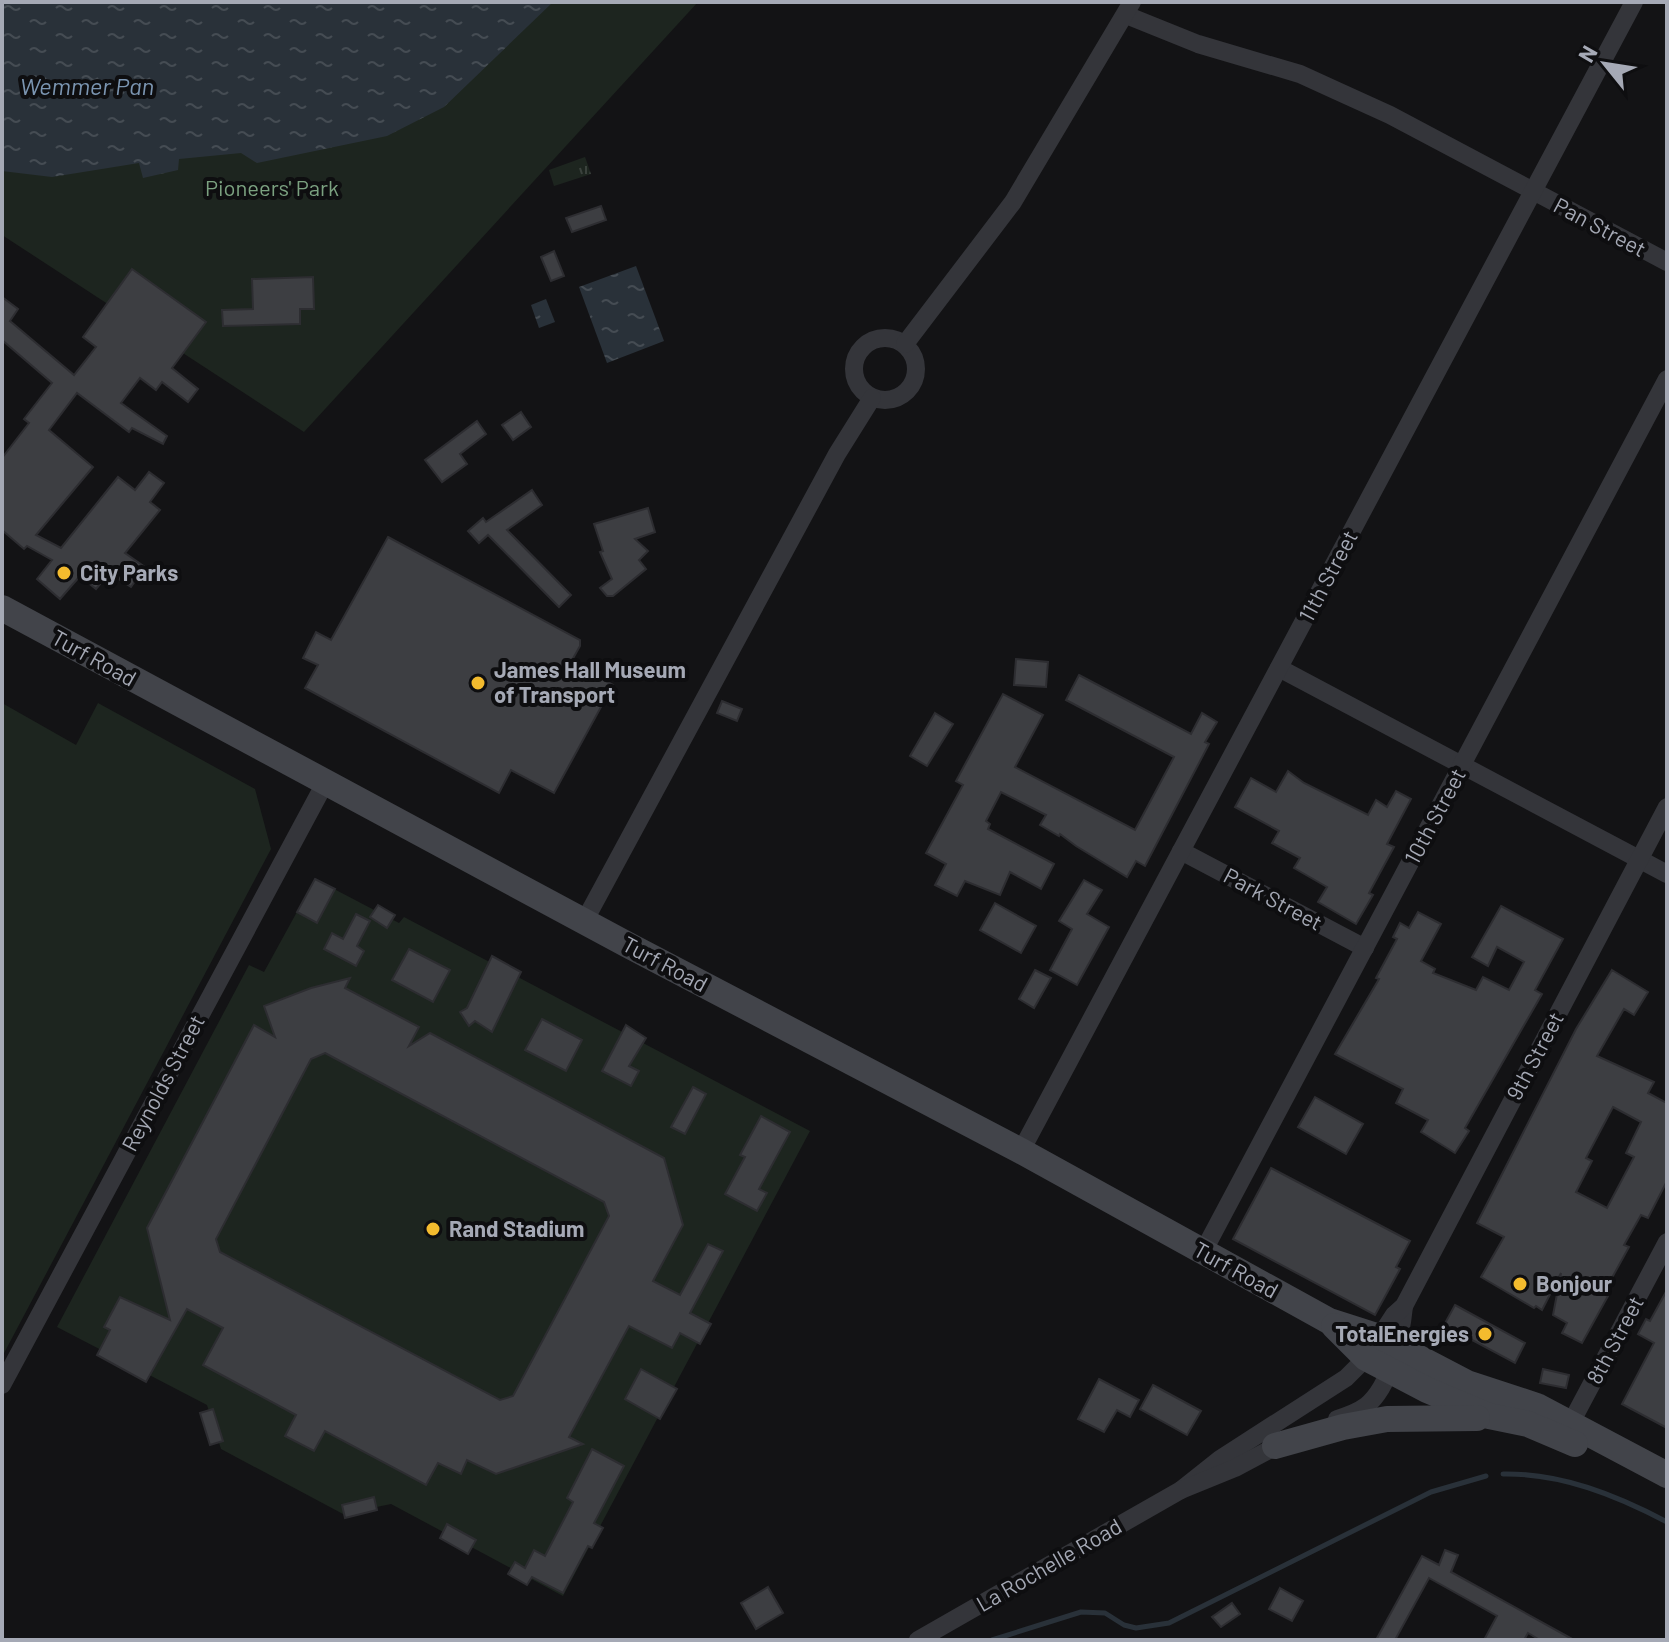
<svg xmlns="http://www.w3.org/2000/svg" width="1669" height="1642" viewBox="0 0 1669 1642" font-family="Barlow,sans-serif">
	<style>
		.grass { fill: url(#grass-tufts) }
		.park { fill: #1d251f }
		.water { fill: url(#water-ripples) }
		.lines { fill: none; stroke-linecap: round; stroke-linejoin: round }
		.stream { stroke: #293139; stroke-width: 5 }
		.building { fill: #3d3e42; stroke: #2d2d31; stroke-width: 2; fill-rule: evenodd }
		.street { stroke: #34353a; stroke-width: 18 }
		.secondary { stroke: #42444a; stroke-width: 26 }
		.poi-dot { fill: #f3bb2e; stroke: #0e0e10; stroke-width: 3 }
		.labels { text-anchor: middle; stroke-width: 8; stroke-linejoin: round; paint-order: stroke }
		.park-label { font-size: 22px; fill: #7ba180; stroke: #0e0e10 }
		.street-label { font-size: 22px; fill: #a5a9b5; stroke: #0e0e10 }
		.poi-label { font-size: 22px; font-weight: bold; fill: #a5a9b5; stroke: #0e0e10; text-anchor: start }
		.water-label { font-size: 24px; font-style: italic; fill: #7b95b1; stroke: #0e0e10 }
	</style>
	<defs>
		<pattern id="grass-tufts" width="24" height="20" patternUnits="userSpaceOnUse" patternTransform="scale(2)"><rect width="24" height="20" fill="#1d251f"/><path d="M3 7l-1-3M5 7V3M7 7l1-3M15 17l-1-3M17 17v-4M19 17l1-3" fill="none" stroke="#3b423d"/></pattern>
		<pattern id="water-ripples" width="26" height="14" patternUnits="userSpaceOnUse" patternTransform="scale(2)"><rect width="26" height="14" fill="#293139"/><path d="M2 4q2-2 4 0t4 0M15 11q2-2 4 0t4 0" fill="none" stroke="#454c53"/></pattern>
	</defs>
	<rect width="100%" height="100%" fill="#131315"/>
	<polygon class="grass" points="585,157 591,174 554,186 549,170"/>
	<g class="park">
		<polygon points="2,2 698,2 304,432 2,235"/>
		<polygon points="2,703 76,745 98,703 255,789 271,849 2,1357"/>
		<polygon points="315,879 399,923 404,917 810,1131 563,1596 391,1504 343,1514 221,1449 207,1405 57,1327 249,965 264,972"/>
	</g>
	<g class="water">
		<polygon points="2,2 553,2 444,107 387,136 257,163 241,153 179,159 178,170 143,178 139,163 52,177 2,171"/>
		<polygon points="636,266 664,341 607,363 579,287"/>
		<polygon points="546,299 555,322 539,328 531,305"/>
	</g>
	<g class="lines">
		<g class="stream">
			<path d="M1503,1474c58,-1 113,21 164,48"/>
			<polyline points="992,1640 1081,1612 1105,1613 1124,1625 1136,1628 1169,1623 1431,1492 1486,1476"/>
		</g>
	</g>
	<g class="building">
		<polygon points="601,206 606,220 572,232 566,218"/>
		<polygon points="554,251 564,276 551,281 541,257"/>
		<polygon points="132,269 206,322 172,368 198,389 188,402 162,382 156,390 140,378 121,403 167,436 163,444 132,428 129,432 77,393 49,430 93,467 36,535 61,548 118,477 135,490 149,472 164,483 150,502 160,510 125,553 145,567 131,587 109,573 96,589 80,576 60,599 37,579 52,560 27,546 24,549 2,530 2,458 29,423 24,419 52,383 2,340 2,297 18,309 10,321 74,375 96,347 83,337"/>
		<polygon points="313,277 314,309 300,309 300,324 223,326 222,310 253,309 252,279"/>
		<polygon points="521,412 531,427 513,440 502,425"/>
		<polygon points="477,421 486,434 460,454 467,464 442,482 425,460"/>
		<polygon points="532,490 542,505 507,530 571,595 559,607 488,535 479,543 468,531 483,518 486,522"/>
		<polygon points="648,508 655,532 635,539 648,551 639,560 646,569 613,596 607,596 600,588 612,579 600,552 603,551 594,524"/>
		<polygon points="388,537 580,640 580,646 571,662 613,685 554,793 511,770 499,793 305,688 318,665 303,658 316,632 331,640"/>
		<polygon points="1016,659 1048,662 1046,687 1014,685"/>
		<polygon points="1079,675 1191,734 1202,713 1217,722 1205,742 1209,744 1145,866 1136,861 1127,877 1076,846 1060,834 1059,836 1040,825 1046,815 1001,792 986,821 990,824 988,829 1054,864 1041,889 1010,872 1000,895 965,881 957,896 935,885 946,864 926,853 963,785 956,781 1003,694 1043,715 1015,767 1135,830 1174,757 1066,700"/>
		<polygon points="722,701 742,709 737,721 717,713"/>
		<polygon points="935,713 953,724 927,766 910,756"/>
		<polygon points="1288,771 1304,783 1368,815 1376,800 1387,807 1396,791 1411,799 1387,844 1394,847 1369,893 1373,895 1356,924 1318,902 1327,887 1294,868 1300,858 1272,843 1279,831 1235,807 1251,778 1276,792"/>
		<polygon points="315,879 335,889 317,923 297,912"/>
		<polygon points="1084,880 1102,890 1087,914 1109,927 1077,985 1050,970 1072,929 1059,921"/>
		<polygon points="995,903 1036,926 1021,953 980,930"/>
		<polygon points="378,905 395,915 387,928 370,917"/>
		<polygon points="1501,906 1563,939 1535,990 1542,994 1465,1128 1469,1131 1455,1153 1421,1132 1428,1120 1396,1103 1403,1089 1335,1054 1379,979 1376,978 1397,939 1393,937 1400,923 1409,928 1418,912 1441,924 1421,961 1435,969 1433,973 1476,990 1483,977 1509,990 1524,962 1497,947 1488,966 1472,957"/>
		<polygon points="356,914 370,921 357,946 364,951 356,966 324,949 332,933 343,939"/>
		<polygon points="409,949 450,970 433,1002 392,980"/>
		<polygon points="492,956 521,972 492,1032 475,1021 469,1026 460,1012 467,1008"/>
		<polygon points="1035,970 1051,978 1034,1008 1019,999"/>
		<path d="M1612,970l36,22 -14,23 -10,-6 -27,47 57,26 -6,11 19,10v78l-19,37 -7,-3 -17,30 5,2 -26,47 5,2 -26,47 -20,-10 5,-10 -14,-8 8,-42 -19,37 -6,-4 -2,2 -53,-31 23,-40 -27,-14 99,-194zM1613,1107l28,15 -15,31 8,4 -27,51 -31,-16 16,-31 -6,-3z"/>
		<path d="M350,978l-5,10 74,39 -10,19 21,-13 234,125 19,67 -30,56 27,14 28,-51 15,7 -33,62 21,11 -11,20 -20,-11 -8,15 -43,-22 -60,111 14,7 -87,30 -29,-14 -6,14 -23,-11 -12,22 -101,-54 -11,20 -29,-15 11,-21 -93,-50 20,-37 -36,-19 -41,73 -49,-27 13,-25 -6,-3 16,-30 50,23 -23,-92 107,-203 21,12 -11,-31 47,-18zM325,1053l279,149 5,14 -96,180 -13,4 -280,-148 -4,-13 95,-180z"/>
		<polygon points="542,1019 582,1040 566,1071 525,1050"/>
		<polygon points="626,1025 646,1038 629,1066 639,1071 631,1086 602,1071"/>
		<polygon points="693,1087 706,1094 685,1134 671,1127"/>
		<polygon points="1315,1097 1363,1124 1346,1154 1298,1127"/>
		<polygon points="761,1116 790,1132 759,1189 767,1193 757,1211 725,1194 745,1157 740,1155"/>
		<polygon points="1271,1168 1410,1241 1396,1267 1400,1269 1375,1315 1233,1239"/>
		<polygon points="1667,1290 1667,1428 1622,1404 1654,1343 1638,1334 1646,1319 1650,1321"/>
		<polygon points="1455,1305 1525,1343 1515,1363 1444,1325"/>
		<polygon points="641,1369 677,1389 660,1419 625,1399"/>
		<polygon points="1543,1369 1569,1375 1566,1388 1540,1383"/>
		<polygon points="1099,1379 1139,1400 1130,1417 1117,1410 1104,1432 1078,1419"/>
		<polygon points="1153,1385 1201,1411 1187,1435 1140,1409"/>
		<polygon points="213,1409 223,1441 210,1445 200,1413"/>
		<polygon points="592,1449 624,1466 594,1523 603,1528 592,1548 588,1546 563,1593 532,1577 527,1585 508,1574 515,1562 525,1568 534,1550 545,1556 573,1502 567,1498"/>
		<polygon points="374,1497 377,1510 345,1518 342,1505"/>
		<polygon points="447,1524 476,1540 468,1554 440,1538"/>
		<polygon points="1445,1550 1458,1555 1451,1572 1574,1640 1540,1640 1528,1633 1524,1640 1484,1640 1497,1616 1429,1578 1395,1640 1376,1640 1422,1556 1439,1565"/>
		<polygon points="768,1587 783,1613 756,1629 741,1603"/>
		<polygon points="1280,1588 1303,1601 1292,1621 1269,1609"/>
		<polygon points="1232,1603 1240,1614 1221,1627 1212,1617"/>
	</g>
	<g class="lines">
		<g class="street">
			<polyline points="1126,15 1198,44 1300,74 1335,90 1390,115 1667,262"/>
			<circle cx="885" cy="369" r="31"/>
			<polyline points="905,344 1013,202 1132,2"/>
			<polyline points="1279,668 1667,874"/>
			<polyline points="1181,851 1365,948"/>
			<polyline points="585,920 837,454 872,398"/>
			<polyline points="1021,1151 1634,2"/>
			<polyline points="1203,1252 1667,379"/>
			<polyline points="2,1385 325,783"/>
			<path d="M1337,1419c10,-3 21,-7 29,-13 25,-20 35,-70 38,-100"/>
			<polyline points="1565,1434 1667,1242"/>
			<polyline points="1181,1490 1220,1459 1346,1378 1366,1358 1394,1315 1404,1306 1667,807"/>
			<polyline points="918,1640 1181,1490 1235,1468 1284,1442"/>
		</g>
		<g class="secondary">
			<polyline points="2,608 628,945 1021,1151 1329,1321 1379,1337 1467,1383 1537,1406 1667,1475"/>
			<polyline points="1334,1326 1366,1358 1427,1390 1489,1416 1528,1424 1575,1444"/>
			<polyline points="1275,1446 1343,1427 1387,1419 1477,1418"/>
		</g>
	</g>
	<g class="poi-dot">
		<circle cx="64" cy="573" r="8"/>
		<circle cx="478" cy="683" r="8"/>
		<circle cx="433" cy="1229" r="8"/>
		<circle cx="1520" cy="1284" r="8"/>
		<circle cx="1485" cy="1334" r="8"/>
	</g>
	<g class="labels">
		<g class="park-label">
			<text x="272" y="196">Pioneers' Park</text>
		</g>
		<g class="street-label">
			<text transform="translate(1600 227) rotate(28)" y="8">Pan Street</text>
			<text transform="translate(1328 576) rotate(-62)" y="8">11th Street</text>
			<text transform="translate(94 658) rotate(29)" y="8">Turf Road</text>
			<text transform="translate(1435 816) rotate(-62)" y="8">10th Street</text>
			<text transform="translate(1273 899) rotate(28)" y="8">Park Street</text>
			<text transform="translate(665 964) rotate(28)" y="8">Turf Road</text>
			<text transform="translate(1535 1056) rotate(-62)" y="8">9th Street</text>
			<text transform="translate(163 1083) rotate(-62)" y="8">Reynolds Street</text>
			<text transform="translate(1236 1270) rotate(29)" y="8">Turf Road</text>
			<text transform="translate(1615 1340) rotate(-62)" y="8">8th Street</text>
			<text transform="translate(1049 1565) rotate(-30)" y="8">La Rochelle Road</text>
		</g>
		<g class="poi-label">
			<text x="80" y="581">City Parks</text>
			<text x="494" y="678">James Hall Museum<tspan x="494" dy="25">of Transport</tspan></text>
			<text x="449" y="1237">Rand Stadium</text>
			<text x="1536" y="1292">Bonjour</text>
			<text x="1469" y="1342" text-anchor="end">TotalEnergies</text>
		</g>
		<g class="water-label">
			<text x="87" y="95">Wemmer Pan</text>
		</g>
	</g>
	<rect width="1669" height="1642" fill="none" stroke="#a5a9b5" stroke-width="8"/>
	<g transform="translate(1605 64) rotate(300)" stroke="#0e0e10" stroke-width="6" paint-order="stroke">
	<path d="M0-6L14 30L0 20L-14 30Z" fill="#a5a9b5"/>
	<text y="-12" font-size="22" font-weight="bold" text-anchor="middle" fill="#a5a9b5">N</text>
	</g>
</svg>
